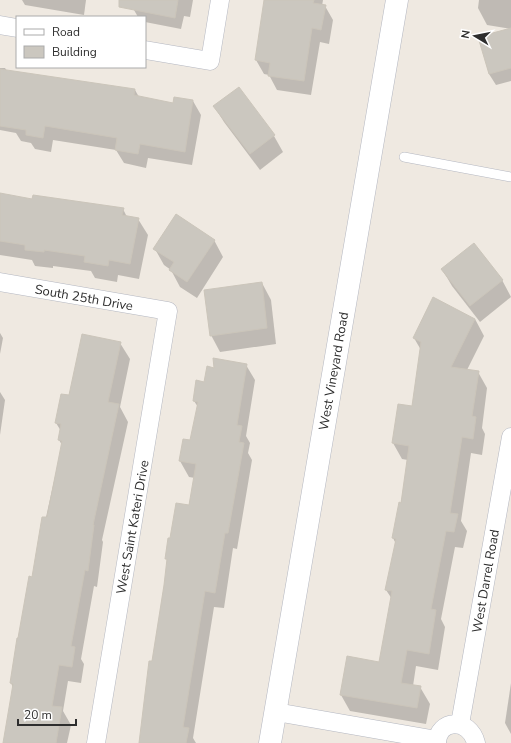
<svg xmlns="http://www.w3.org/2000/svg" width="511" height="743" viewBox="0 0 511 743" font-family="'Nunito Sans',sans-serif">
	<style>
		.shadow { fill: #0003 }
		.building { fill: #cbc7bf; stroke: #cbc5ba }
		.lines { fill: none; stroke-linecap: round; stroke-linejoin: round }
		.service-casing { stroke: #b4b7c1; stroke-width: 10 }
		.minor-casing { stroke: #b4b7c1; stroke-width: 19 }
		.tertiary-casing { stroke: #b4b7c1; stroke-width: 23 }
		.service { stroke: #fff; stroke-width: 9 }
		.minor { stroke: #fff; stroke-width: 18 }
		.tertiary { stroke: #fff; stroke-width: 22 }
		.labels { text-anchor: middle; stroke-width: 3; stroke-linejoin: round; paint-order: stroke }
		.street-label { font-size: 13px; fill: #2e2e2e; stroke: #fff }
	</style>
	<rect width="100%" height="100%" fill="#efe9e1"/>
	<g class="shadow">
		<polygon points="22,0 86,0 84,15 25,5"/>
		<polygon points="136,0 193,0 190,17 184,16 181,29 145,22 145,17 138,17 134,10"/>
		<polygon points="266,0 323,0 322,6 325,6 333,20 329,44 320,42 311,95 277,90 269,75 264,74 256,60"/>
		<polygon points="479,0 511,0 511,29 487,25 478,8"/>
		<polygon points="511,29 511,81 496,85 489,74 480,38"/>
		<polygon points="0,68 5,68 7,71 135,90 139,97 174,104 193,101 201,115 192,165 148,158 146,168 124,163 116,150 53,140 51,152 35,149 31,143 21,141 16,133 0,130"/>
		<polygon points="214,106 274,136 283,152 260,170 224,122"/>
		<polygon points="0,194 33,200 123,209 127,217 138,219 148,235 139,279 118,275 117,282 95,278 91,271 53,266 53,268 35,266 32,260 0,255"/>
		<polygon points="214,240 223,257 197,298 180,287 171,270 164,265 155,249"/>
		<polygon points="442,269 502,280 511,297 480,322 452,286"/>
		<polygon points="262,283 271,300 276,344 220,352 211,335"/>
		<polygon points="475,319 484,336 467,370 478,372 487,388 482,428 485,434 482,455 471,453 461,521 467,531 463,548 455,547 441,619 445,627 438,670 416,666 413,686 420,687 430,704 426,724 350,711 341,695 380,663 392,599 386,590 396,544 393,538 401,504 408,460 402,459 393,443 413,407 421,350 414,338"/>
		<polygon points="0,333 3,338 0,354"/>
		<polygon points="120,343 130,359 120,407 128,422 102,540 103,542 97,587 94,586 81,659 84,664 81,683 68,681 63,711 71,725 67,743 4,743 13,688 11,683 19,639 62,445 59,440 61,431 56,423 70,396"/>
		<polygon points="246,365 255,380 246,436 250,443 248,453 252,460 237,549 233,548 224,608 214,607 193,738 196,743 140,743 168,562 166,558 171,540 189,507 195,478 189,477 180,461 191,442 198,407 194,401 215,369"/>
		<polygon points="0,392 5,400 0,435"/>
		<polygon points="511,683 511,734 505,723"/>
	</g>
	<g class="building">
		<polygon points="119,0 178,0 175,18 119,7"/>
		<polygon points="264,0 314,0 313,3 326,5 321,30 312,28 304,81 268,76 270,63 255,60"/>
		<polygon points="511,28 511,68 489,74 478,37"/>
		<polygon points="0,69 135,89 134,95 173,103 174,97 193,100 185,152 140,144 138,154 115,150 117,138 45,126 43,138 26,135 26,130 0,126"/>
		<polygon points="239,87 275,135 250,154 213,106"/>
		<polygon points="0,193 32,199 33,195 124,208 122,215 139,218 130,264 109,260 108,266 84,262 85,256 44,250 44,252 25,250 25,245 0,241"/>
		<polygon points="176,214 215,240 187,282 169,270 174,262 153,249"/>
		<polygon points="474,243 503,280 470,306 441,269"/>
		<polygon points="262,282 267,328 210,336 204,290"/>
		<polygon points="433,297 475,319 451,367 479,371 472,416 476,417 473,439 462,437 450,513 458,514 454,532 446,531 431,609 436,610 429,654 407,650 401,683 421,686 417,708 340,695 347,656 379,662 392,591 385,590 396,539 392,538 399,502 401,503 409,446 392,443 398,404 412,406 421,342 413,338"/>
		<polygon points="82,334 121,342 108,402 119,404 93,525 94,525 88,571 85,570 71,646 75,647 72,667 59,665 52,706 62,707 56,743 3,743 13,684 10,683 17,638 18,638 29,576 32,577 42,517 47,517 62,441 58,440 61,424 55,423 61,394 69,395"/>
		<polygon points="213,358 247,364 237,425 242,426 239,442 244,443 228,533 225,533 215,593 205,591 183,727 189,728 186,743 139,743 149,661 152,661 164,585 167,559 165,559 168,538 170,538 176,503 189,505 196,464 179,461 183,439 190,440 198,402 193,401 196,380 204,382 207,366 214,368"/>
	</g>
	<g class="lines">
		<g class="service-casing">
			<polyline id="service" points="404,157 511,177"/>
		</g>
		<g class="minor-casing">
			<g id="minor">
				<polyline points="0,25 17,28"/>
				<polyline points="145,50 210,61 220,0"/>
				<polyline points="0,282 168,311 96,743"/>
				<polyline points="276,712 437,740"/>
				<polyline points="460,724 511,437"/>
				<path d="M437,743c1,-24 32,-26 39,0"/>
			</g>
		</g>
		<g class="tertiary-casing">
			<polyline id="tertiary" points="270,743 397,0"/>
		</g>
		<use href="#service" class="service"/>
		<use href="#minor" class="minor"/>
		<use href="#tertiary" class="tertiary"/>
	</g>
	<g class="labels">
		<g class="street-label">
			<text transform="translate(84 297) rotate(10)" y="5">South 25th Drive</text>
			<text transform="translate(333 371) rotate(-80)" y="5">West Vineyard Road</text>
			<text transform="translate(132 527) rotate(-80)" y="5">West Saint Kateri Drive</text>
			<text transform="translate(485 581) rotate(-80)" y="5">West Darrel Road</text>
		</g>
	</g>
	<rect x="16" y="16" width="130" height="52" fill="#ffffff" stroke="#ababab"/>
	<rect x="24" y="29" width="20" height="6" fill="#ffffff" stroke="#ababab"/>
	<text x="52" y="36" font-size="12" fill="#2e2e2e">Road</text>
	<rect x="24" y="46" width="20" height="12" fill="#cbc7bf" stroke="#ababab"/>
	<text x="52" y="56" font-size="12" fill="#2e2e2e">Building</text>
	<g transform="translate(475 36) rotate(280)" stroke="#ffffff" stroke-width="3" paint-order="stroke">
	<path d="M0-3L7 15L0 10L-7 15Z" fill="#2e2e2e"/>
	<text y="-6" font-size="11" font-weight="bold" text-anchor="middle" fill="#2e2e2e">N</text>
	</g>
	<path d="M18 719v6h58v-6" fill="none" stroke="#2e2e2e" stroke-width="2"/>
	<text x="24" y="719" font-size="12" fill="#2e2e2e" stroke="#ffffff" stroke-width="3" paint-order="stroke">20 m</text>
</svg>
